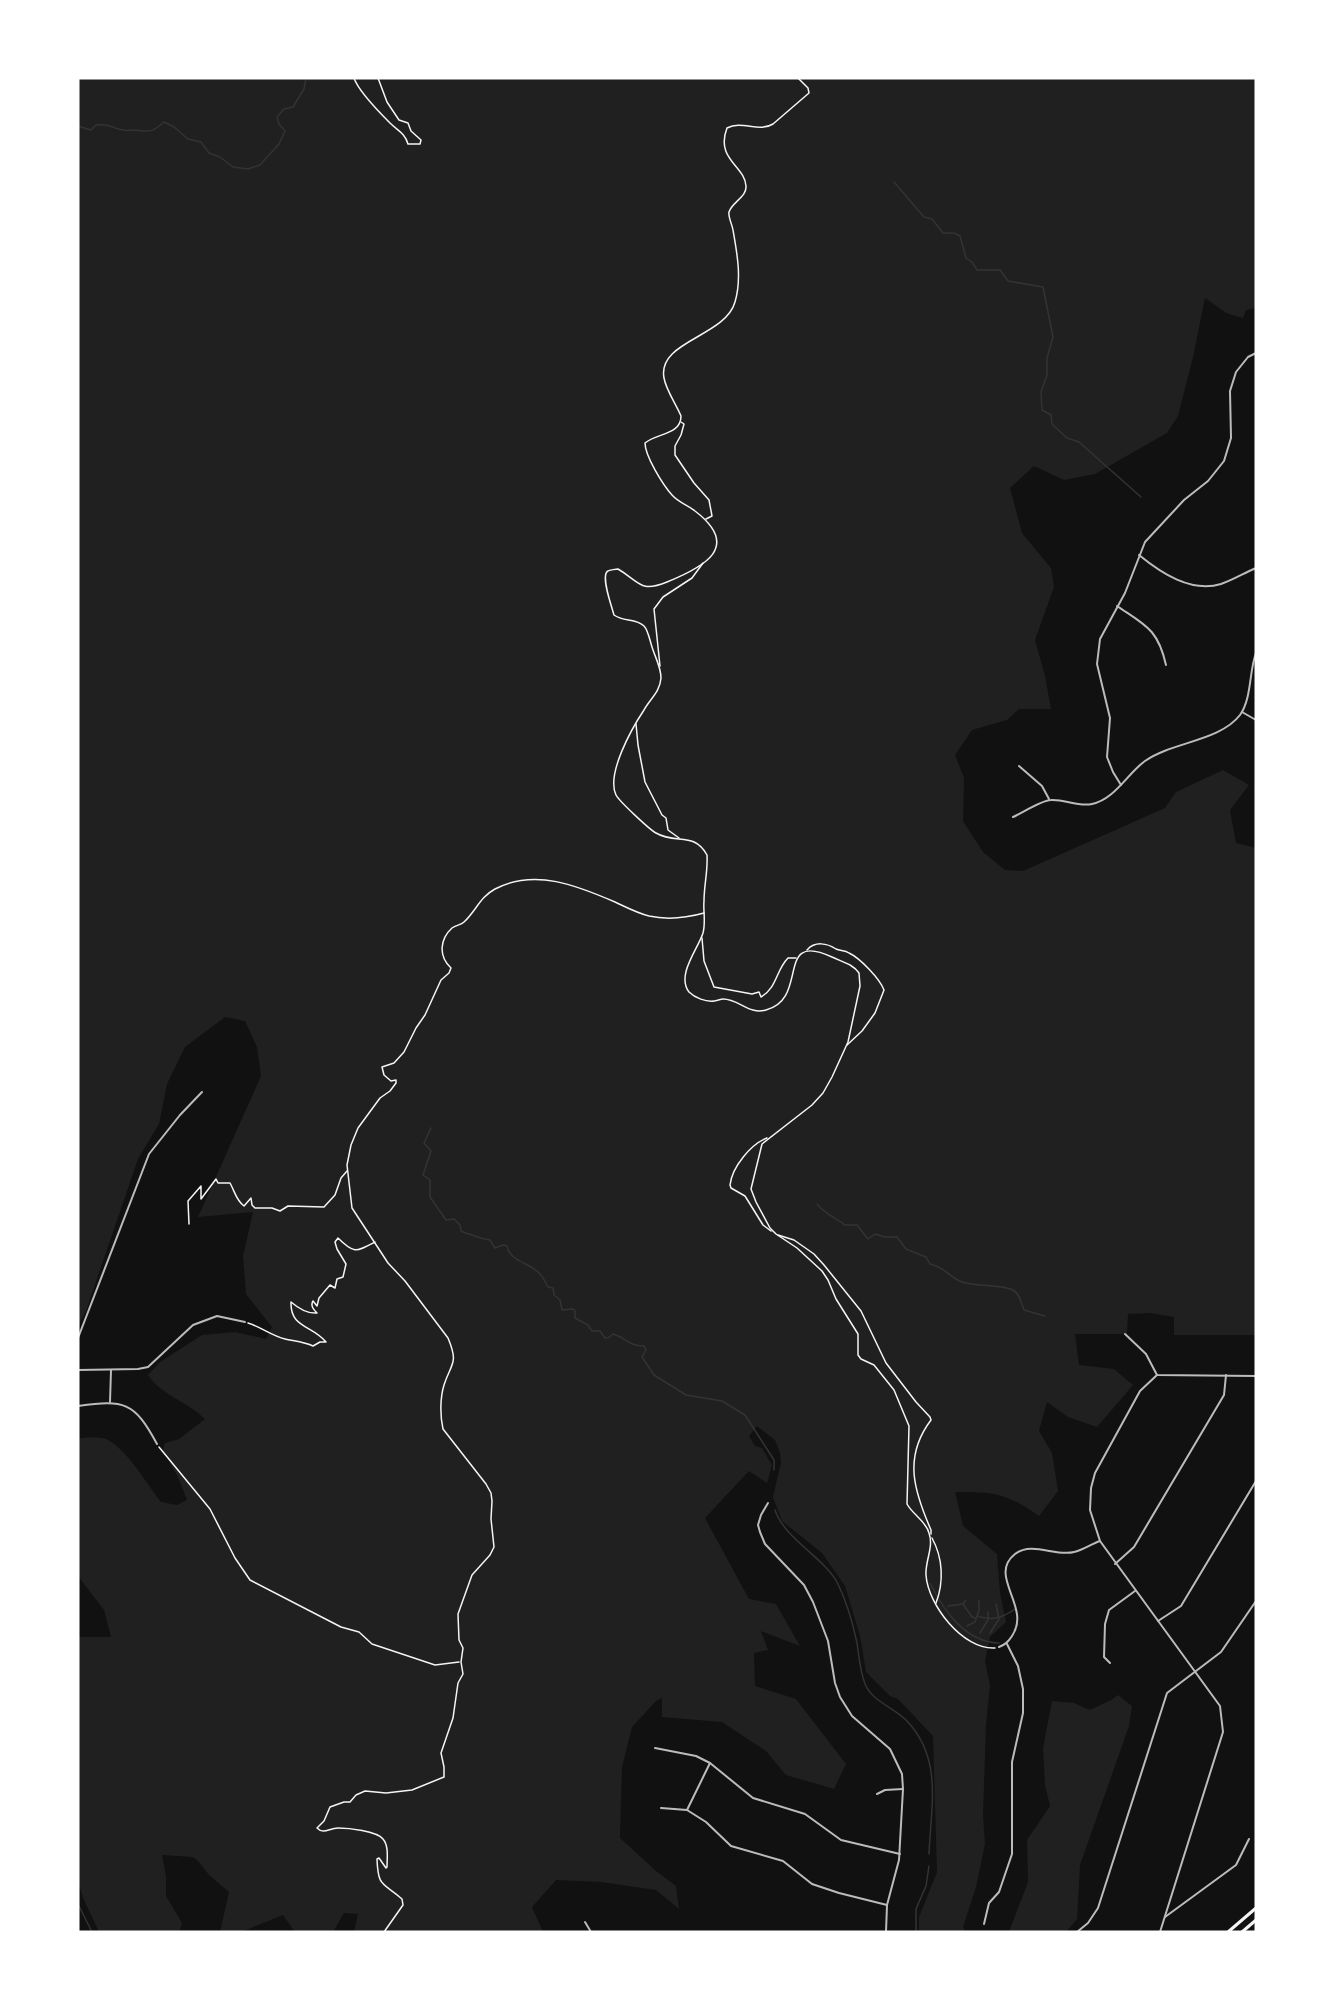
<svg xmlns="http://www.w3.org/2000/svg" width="1334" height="2010" viewBox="0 0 1334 2010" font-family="'Libre Baskerville',serif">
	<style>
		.green { fill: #202020 }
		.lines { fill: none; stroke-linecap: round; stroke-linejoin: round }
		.stream { stroke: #333; stroke-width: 1.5 }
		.path { stroke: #f5f5f5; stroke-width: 1.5 }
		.minor { stroke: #bcbcbc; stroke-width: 2 }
		.secondary { stroke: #f5f5f5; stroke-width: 3 }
	</style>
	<rect width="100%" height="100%" fill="#111"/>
	<g class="green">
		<path d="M78,78h1178v230l-10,2 -3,8 -17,-5 -21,-15 -12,59 -15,59 -11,17 -72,41 -31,6 -30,-14 -24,22 12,45 29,35 3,19 -19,53 10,36 6,33h-32l-12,11 -35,10 -17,25 9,23 -1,43 20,31 22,18 18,1 142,-63 11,-16 47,-22 26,15 -19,25 6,33 20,5v487h-82v-18l-24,-4 -22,1 -1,20h-52l4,31 35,4 19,16 -36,42 -29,-10 -21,-15 -8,29 13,22 6,38 -19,25c-33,-23 -44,-24 -84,-24l8,34 34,28 3,39 6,29 -16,15 -5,24 5,24 -4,40 -3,90 2,29 -9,43 -13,40 3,5h-47v-15l18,-45 -4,-136 -35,-37 -8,-3 -24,-24 -6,-36 -15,-50 -23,-33 -40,-32 -9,-24 8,-34 -1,-10 -5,-13 -18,-14 -8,10 6,10 7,2 10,17 -5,18 -18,-12 -44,47 44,81 27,5 24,42 -39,-15 7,19 -14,3 1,33 41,13 50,65 -12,25 -48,-14 -20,-24 -44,-29 -60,-5v-19l-6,3 -24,26 -10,40 -2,71 36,33 20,15 3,23 -23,-19 -55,-8 -45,-2 -24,27 11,25h-189l4,-18 -14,-1 -11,19h-38l-12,-17 -42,17h-21l9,-40 -20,-17 -10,-13 -6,-5 -31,-2 4,21v20l16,27 -3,9h-80l-15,-32 -6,-18v-245h33l-7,-27 -26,-34v-137c9,-2 24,-3 32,2 21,14 36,42 51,61l16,3 10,-5 -9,-23 -15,-26 2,-8 14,-4 26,-20c-17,-17 -44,-24 -57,-44l12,-13 42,-27 33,-3 31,7 6,-12 -26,-33 -3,-38 10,-44 -55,5 63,-141 -4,-29 -12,-26 -20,-4 -40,30 -18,37 -8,40 -21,35 -52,152 -8,15z"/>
		<polygon points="1118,1695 1132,1706 1129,1726 1080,1865 1077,1919 1066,1932 1009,1932 1028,1882 1027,1840 1050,1806 1045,1785 1043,1748 1052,1701 1074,1703 1090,1710 1111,1700"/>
	</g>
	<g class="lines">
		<g class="stream">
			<path d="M78,126l13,4 5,-5c16,-2 15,4 28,5 3,1 6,0 9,0 17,1 17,4 31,-8l10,5 14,12 13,3 8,11 11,4 13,10 15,2 12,-4 19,-21 6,-13 -6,-7 -2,-7 7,-8 9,-2 11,-18 2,-11"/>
			<polyline points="894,182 924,217 932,219 943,233 954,233 960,236 966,258 972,262 977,270 1000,270 1008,281 1043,287 1053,337 1047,358 1047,375 1041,392 1042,410 1051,415 1052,424 1067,438 1079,442 1141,497"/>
			<path d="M431,1128l-7,15 7,8 -8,24 7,5v17l16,23 8,-1 6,6 1,6c4,2 25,9 29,9l5,8 8,-3 4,1c3,16 24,17 33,28 3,3 6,9 8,13l5,1 1,7 6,5 2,10 11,-1 2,2v7l13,7 4,6h8l5,7h3l5,-4c14,4 15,12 31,12l2,4 -4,7 12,18 32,20 36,6 23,14 29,45v10"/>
			<path d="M817,1204c8,10 19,14 28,21h12l11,14 7,-5 10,3h12l9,12 20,8 4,7c15,3 20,14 32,18 15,5 38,2 51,8 7,4 8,13 11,20l21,6"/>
			<path d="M775,1510c9,28 48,47 62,72 9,18 16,42 20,61 2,14 3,28 8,41 7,17 28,23 41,36 37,38 25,85 23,134"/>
			<path d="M930,1583c14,28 35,59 69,60"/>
			<polyline points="963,1604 972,1617 975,1618"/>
			<polyline points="948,1606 963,1604 966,1600"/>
			<path d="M977,1616c15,5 25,2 38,-7"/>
			<polyline points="967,1626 975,1622 979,1610 979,1600"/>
			<polyline points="980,1633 988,1620 988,1612"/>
			<polyline points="990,1633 999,1619 996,1604"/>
			<polyline points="78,1904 92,1932"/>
			<polyline points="916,1932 916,1909 926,1886 929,1866"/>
		</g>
		<g class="path">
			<path d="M354,78c4,12 26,35 36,45 7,7 15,10 18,21h12l1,-4 -10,-9 -3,-8 -9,-3 -12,-18 -9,-24"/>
			<path d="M798,78l10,10 1,5 -36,31c-14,9 -31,-4 -46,4 -12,31 18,38 19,58 1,11 -14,16 -17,26 -1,5 3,12 4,18 4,23 9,48 2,72 -10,35 -78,39 -71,76 2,12 12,26 17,38 0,19 -24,17 -36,27 0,13 18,42 27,52 7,8 16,10 23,16 47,36 9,56 -28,71 -27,11 -27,0 -49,-13 -1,0 -9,1 -10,2 -8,4 4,36 6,44 9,7 22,3 30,11 4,4 6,15 8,21 3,10 9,20 9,31 -1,14 -11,21 -17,32 -12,18 -38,64 -28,85 3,6 34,35 40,38 20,12 38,-2 51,22 1,16 -3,30 -3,46 -1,10 2,21 -1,32 -5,16 -27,42 -14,59 6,6 17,10 25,9 1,0 8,-2 9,-2 16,0 26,16 43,11 44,-11 8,-80 66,-53 10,5 21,7 27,16l1,13 -12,56 -16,35 -9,16 -11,12 -50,39 -11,45 5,13 14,26 6,6 21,14 25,23 6,9 8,19 22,35v21l3,4 13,6 20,25 15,36 -2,78c6,11 19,17 22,29 5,14 -4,28 -3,42 2,30 37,75 69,73"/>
			<polyline points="681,422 684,424 681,435 675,446 675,455 694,483 709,500 712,516 706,519"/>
			<polyline points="660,666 654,609 663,597 692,578 703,563"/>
			<polyline points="636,724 638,745 645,782 662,815 666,818 668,830 679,838"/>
			<path d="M702,938l2,23 10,26 38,7 7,-2 2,5c16,-9 15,-27 27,-39h8"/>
			<path d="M807,950c8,-9 20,-7 29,-1 4,2 9,1 13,4 11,5 31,26 35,37l-9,23 -13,18 -15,14"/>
			<path d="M767,1138c-16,6 -35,29 -37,47l1,3 14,8 18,29 8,6"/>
			<path d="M189,1224l-1,-23 13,-15v13l15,-20 2,4h12c5,9 6,17 14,23l7,-8 1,7 3,3h17l8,3 8,-5 36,1 11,-12 6,-17 6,-7"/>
			<path d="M778,1235l16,5 20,14 10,11 37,46 25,52 30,39 14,15 1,3c-28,37 -17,71 0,110v4"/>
			<path d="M248,1323c13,4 24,13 37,16 9,2 20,3 28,7l7,-4h6c-14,-17 -36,-14 -35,-40 7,6 16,12 26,11 -3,-3 -7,-7 -4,-12l4,5 2,-8 11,-13 5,3 2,-9 6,-2 3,-13 -9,-15 -2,-7 3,-4c16,16 18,14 37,4"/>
			<polyline points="159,1447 210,1509 235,1558 250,1580 341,1627 359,1632 372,1644 435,1665 459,1662"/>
			<path d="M932,1538c11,20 12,44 4,65"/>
			<path d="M384,1932l19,-27 -1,-6c-19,-17 -24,-11 -25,-40l2,-1 7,10 1,-1c0,-9 2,-21 -4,-28 -6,-8 -35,-11 -45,-11 -9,0 -14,7 -21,0l7,-7 6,-14 14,-5h6l6,-7 9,-4 21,2 26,-3 32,-13v-10l-3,-14 12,-35 5,-35 5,-9 -2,-12 2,-14 -4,-8 -1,-26 14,-39 18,-20 4,-8 -3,-28 1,-18 -1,-8 -5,-9 -43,-55c-3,-13 -3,-31 1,-44 7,-22 15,-21 4,-47l-43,-57 -17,-18 -36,-55 -5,-43 4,-20 7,-17 22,-30 10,-7 6,-8v-3l-5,1 -7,-6 -2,-8 12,-4 10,-11 12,-24 9,-13 16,-35 8,-7 2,-5c-13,-12 -11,-29 1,-40 4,-3 9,-3 12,-6 12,-11 16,-25 31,-33 40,-21 83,-3 120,13 11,5 22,11 34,14 18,4 37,2 55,-3"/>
		</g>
		<g class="minor">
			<path d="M1139,555c22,18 52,38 82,29 12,-4 23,-11 35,-16"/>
			<path d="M1117,606c28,19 41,23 49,59"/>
			<polyline points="1242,712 1256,720"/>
			<polyline points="1019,766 1042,786 1049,799"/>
			<polyline points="1121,785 1113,772 1107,757 1110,718 1097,664 1100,639 1125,593 1145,542 1184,500 1208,481 1224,461 1231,438 1230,391 1236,372 1248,357 1256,353"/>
			<path d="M1013,817c9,-4 29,-17 38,-17 13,-1 27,7 41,4 23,-5 35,-30 53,-43 27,-19 75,-20 95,-46 12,-17 9,-44 16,-62"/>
			<polyline points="1125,1334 1146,1354 1157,1375 1256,1376"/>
			<polyline points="78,1338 149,1154 180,1115 202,1092"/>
			<polyline points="78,1370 138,1369 148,1367 193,1325 217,1316 245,1322"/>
			<polyline points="1157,1375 1140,1391 1095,1473 1091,1488 1090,1510 1100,1541 1220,1706 1223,1732 1160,1932"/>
			<polyline points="110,1402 111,1370"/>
			<path d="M78,1406c46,-6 56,-5 79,38"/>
			<polyline points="768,1503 761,1515 758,1525 760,1532 765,1544 804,1585 813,1602 828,1641 835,1683 840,1697 852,1716 890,1749 902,1774 903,1789 899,1860 887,1905 886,1932"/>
			<polyline points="1115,1564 1134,1547 1224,1395 1226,1375"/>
			<polyline points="1158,1621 1181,1606 1256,1481"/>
			<path d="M999,1647c7,-3 9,-5 13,-11 20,-29 -25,-60 3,-82 17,-13 41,3 59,-2 9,-2 17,-8 26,-11"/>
			<polyline points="1110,1663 1104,1657 1105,1624 1109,1610 1135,1591"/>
			<polyline points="655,1748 696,1756 710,1763 753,1798 805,1814 841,1840 900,1854"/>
			<polyline points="877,1794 885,1790 903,1789"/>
			<polyline points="661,1808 687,1810 706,1822 731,1846 783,1861 812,1884 839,1893 887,1905"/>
			<polyline points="687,1810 710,1763"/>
			<polyline points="1165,1917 1236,1865 1249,1839"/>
			<polyline points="585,1922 591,1932"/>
			<polyline points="984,1924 989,1903 999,1892 1012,1854 1012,1762 1023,1713 1023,1689 1018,1666 1007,1644"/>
			<polyline points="1077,1932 1088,1923 1098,1908 1167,1693 1221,1652 1256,1601"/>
		</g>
		<g class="secondary">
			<polyline points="1228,1932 1256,1908"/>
			<polyline points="1242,1932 1256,1920"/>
		</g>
	</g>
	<rect width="1334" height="2010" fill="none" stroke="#ffffff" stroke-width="159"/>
</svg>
